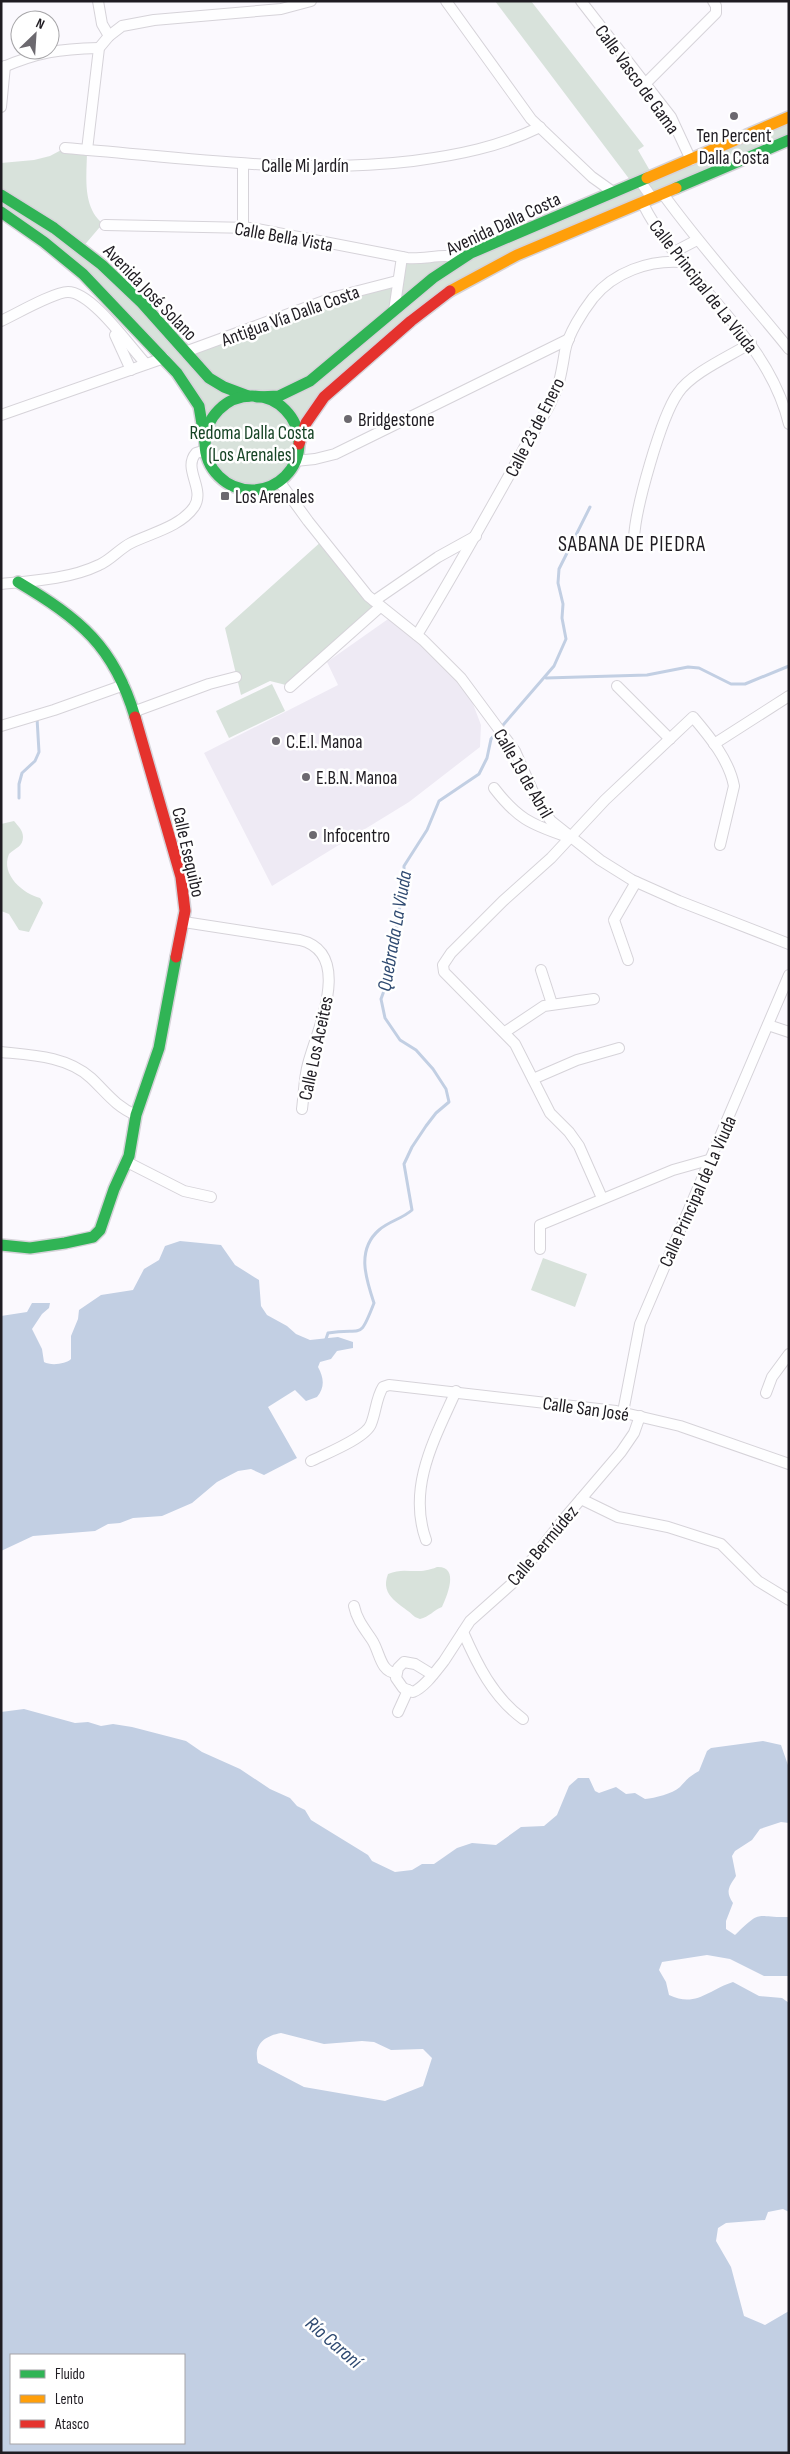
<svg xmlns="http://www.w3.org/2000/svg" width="790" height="2454" viewBox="0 0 790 2454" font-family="'Sofia Sans Condensed',sans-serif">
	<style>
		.built { fill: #eeeaf4 }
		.green { fill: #d8e2db }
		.water { fill: #c2cfe3; fill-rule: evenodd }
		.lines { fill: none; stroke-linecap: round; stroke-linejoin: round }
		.stream { stroke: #c2cfe3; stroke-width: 3 }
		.street-casing { stroke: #d6d3d9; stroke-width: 12 }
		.fast-casing { stroke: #d6d3d9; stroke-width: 14 }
		.slow-casing { stroke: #d6d3d9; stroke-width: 14 }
		.jam-casing { stroke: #d6d3d9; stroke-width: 14 }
		.street { stroke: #fefeff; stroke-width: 10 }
		.fast { stroke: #30b455; stroke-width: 11 }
		.slow { stroke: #ff9f0a; stroke-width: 11 }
		.jam { stroke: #e5322d; stroke-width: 11 }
		.poi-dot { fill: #6c696f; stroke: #fff; stroke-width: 2 }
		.labels { text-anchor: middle; stroke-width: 5; stroke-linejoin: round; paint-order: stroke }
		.street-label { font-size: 19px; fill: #1f1c22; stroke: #fff }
		.poi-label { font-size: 19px; fill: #1f1c22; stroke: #fff; text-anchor: start }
		.park-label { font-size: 19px; fill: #154324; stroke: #fff }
		.water-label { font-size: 20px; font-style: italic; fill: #2f4a71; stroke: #fff }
		.quarter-label { font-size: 21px; letter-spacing: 1px; fill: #1f1c22; stroke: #fff }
	</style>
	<rect width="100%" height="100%" fill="#fbf9fe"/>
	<polygon class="built" points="391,617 438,656 470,696 481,725 480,747 409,802 272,886 204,753 338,685 327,662"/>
	<g class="green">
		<path d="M495,1h36l113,145 -6,4 15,26 136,-59v23l-298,128 -154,116 -38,60 -8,24 -19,17 -17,4 -17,-1 -21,-14 -11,-24 -4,-34 -73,-96 -128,-108v-49l33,-3 16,-4 15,-8 22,2c0,25 -6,59 18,75l-6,3 -17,20 103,104 212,-71 5,-24 54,-1 177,-72z"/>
		<polygon points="323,540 380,607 290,686 270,681 241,695 225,628"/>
		<polygon points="272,684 285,711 229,738 216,711"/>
		<path d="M14,821c4,5 9,9 9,16 0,10 -8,11 -14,17 -9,21 15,40 31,44l3,5 -14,29 -10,-2 -10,-16 -8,-3v-87z"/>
		<polygon points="543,1258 587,1274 575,1307 531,1290"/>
		<path d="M437,1567c23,-1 10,29 5,40 -8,3 -13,10 -22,12l-5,-2c-13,-13 -36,-20 -27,-43 18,-8 27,2 49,-7z"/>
	</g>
	<g class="water">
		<path d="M180,1241l41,4 14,20 24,15 2,26 6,9 20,11 9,8 14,6 28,-3 15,5v6l-16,3 -6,8 -11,3 -2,5c6,11 7,20 -1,30l-11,4 -11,-11 -27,17 29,51 -33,17 -13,-6 -13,2 -21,11 -25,21 -30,13 -29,2 -13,5 -12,1 -13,7 -62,5 -32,15v-235l26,-4 5,-9h18l-1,5 -7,6 -10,15 10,20 2,13c7,4 22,2 27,-3v-23l7,-17 1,-9 22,-15 32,-5 11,-21 15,-9 6,-14z"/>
		<path d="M24,1709l51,14 13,-1 13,4 12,-2 19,3 54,14 16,11 38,17 30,20 20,9 7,8 8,4 6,10 57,35 4,6 23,11 17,-2 10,-6h12l23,-16 15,-5 24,2 25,-18 23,-1 13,-11 12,-29 9,-8h11l6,13 4,2 17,-6 10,7 9,-1 10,6c10,-1 27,-5 35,-12 7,-8 10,-11 19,-16l8,-20 4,-3 52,-7 18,4 8,23v55l-8,-1 -21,7 -8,11 -17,11 -3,5 4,20c-7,11 -11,15 -3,27l-7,18v8l9,6c28,-27 19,-17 54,-18v59h-25l-34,-17 -23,-4 -45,7 -3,8 7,12 3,13c27,13 39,-5 64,-13l26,14 23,2 7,5v209l-6,-3 -15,3 -3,8 -39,3 -8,5 -2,13 15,26 13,49 21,9 24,-14v142h-788v-741zM281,2033l43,11 38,-3 12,1 17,8 32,-1 9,9 -9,28 -38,15 -81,-14 -46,-24c-5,-18 6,-27 23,-30zM11,2355h173v88h-173z"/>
	</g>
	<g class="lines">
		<g class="stream">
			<polyline points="546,678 647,675 688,667 699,668 731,684 745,684 789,666"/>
			<polyline points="19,798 19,784 22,773 35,761 39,752 37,718"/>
			<path d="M325,1342l3,-9c35,-6 31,9 46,-30 -8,-24 -18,-53 5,-73 10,-9 23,-11 33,-20l-8,-46 8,-17 14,-21 10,-13 13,-11 -3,-13 -13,-20 -17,-19 -16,-10 -15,-22 -4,-19 8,-22 -1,-24 9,-22 -1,-13 8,-22v-30l23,-36 12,-29 40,-27 8,-16 4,-19 63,-73 12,-27 -4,-21 1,-14 -5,-21 1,-14 31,-62"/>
		</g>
		<g class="street-casing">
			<g id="street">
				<polyline points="98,1 102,24 109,36"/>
				<polyline points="446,1 531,119 592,177 613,192"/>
				<polyline points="581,1 671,117 691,160"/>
				<path d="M1,68c37,-16 58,-19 98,-20"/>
				<polyline points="645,84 716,13 716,6 713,1"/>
				<polyline points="1,107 5,66"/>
				<path d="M65,148c116,9 231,27 348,13 45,-6 86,-14 127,-34"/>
				<polyline points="87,150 99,48 109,36 122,26 154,20 281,9 311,1"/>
				<polyline points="243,164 243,227"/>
				<polyline points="640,181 652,198"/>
				<path d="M663,194c39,54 84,103 126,155"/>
				<path d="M642,202c40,81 125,131 147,222"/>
				<path d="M105,225l147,3 155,30c19,2 37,-6 55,1"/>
				<polyline points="674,252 697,240"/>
				<polyline points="394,311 402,257"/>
				<path d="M1,321c15,-7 53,-29 67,-29 24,0 62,55 78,72"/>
				<polyline points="115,335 131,370"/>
				<polyline points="185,352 335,297 397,281"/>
				<polyline points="1,415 164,358"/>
				<polyline points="295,461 315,459 335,454 569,339"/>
				<polyline points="279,481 308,521 368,596 423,640 461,678 515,751 538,803 551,821 600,860 632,880 679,901 789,944"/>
				<path d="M634,539c1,-30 27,-122 44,-146 13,-20 52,-37 73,-50"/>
				<path d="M1,584c32,-3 69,-5 98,-19 12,-5 20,-16 32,-22 20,-10 49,-16 63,-36 12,-18 -12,-38 2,-54l10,-3"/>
				<polyline points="374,601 438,557 476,536"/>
				<path d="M417,635c36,-59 70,-120 104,-181 9,-18 21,-34 30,-52 9,-17 11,-33 14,-51 3,-17 18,-40 28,-53 21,-26 56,-38 88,-36"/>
				<polyline points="617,686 670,739"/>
				<polyline points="290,687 380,607"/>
				<polyline points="133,712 209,684 236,677"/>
				<polyline points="1,726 54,710 124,685"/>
				<polyline points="714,744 789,696"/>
				<path d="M494,788c23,30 36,36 71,48"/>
				<path d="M184,922l116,18c54,13 17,90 8,124 -4,14 -4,30 -6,45"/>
				<polyline points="628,960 614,920 636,882"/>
				<polyline points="541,970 552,1004"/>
				<polyline points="768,1025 789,1032"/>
				<polyline points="505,1032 544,1006 594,999"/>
				<path d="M1,1052c30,3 66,4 90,26 15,14 24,28 45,37"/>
				<polyline points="533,1079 577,1060 619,1048"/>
				<polyline points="127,1162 184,1191 211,1197"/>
				<path d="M602,1198l-23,-52 -10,-14 -19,-19 -35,-69 -67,-68 -4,-4 -1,-7 8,-12 52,-52 48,-43 54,-58 88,-83c17,20 36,43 41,69l-14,59"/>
				<polyline points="540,1249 540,1225 673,1170 712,1159"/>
				<polyline points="766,1393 772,1377 789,1354"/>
				<polyline points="623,1412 640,1324 789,975"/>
				<path d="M311,1461c14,-7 55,-23 60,-37 5,-12 5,-26 12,-37l6,-2 227,26 64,15 109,38"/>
				<polyline points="581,1499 618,1517 668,1527 721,1544 758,1581 789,1600"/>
				<path d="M426,1540c-19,-53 9,-102 30,-149"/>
				<path d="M354,1606c3,14 10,22 18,34 8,12 8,32 24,33"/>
				<path d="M463,1632c14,32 30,65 60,87"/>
				<path d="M433,1675l-18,-11 -11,-2 -6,6 -2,10 7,10 10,4c12,-5 23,-21 31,-31l26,-40 46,-41 47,-60 58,-68 13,-19 6,-17"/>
				<polyline points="398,1712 408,1690"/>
			</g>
		</g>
		<g class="fast-casing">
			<g id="fast">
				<polyline points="676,188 789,140"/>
				<polyline points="1,195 54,228 102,265 142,303 209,378 224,387 248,396"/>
				<polyline points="1,212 44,242 83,274 177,373 199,406 205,442"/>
				<circle cx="252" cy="443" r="47"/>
				<polyline points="257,397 279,396 310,381 433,278 471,253 647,178"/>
				<path d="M18,582c62,37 96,64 117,135"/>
				<polyline points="1,1245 30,1248 65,1243 93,1237 100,1230 114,1189 129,1156 136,1115 159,1048 176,957"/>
			</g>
		</g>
		<g class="slow-casing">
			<g id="slow">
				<polyline points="647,178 789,117"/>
				<polyline points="450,291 517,255 676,188"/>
			</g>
		</g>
		<g class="jam-casing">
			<g id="jam">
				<polyline points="299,444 306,423 324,397 411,321 450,291"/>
				<polyline points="135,717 181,877 185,911 176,957"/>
			</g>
		</g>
		<use href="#street" class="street"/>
		<use href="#fast" class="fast"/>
		<use href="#slow" class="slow"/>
		<use href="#jam" class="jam"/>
	</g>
	<g class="poi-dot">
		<circle cx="734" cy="116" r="5"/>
		<circle cx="348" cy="419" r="5"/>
		<rect x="220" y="491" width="10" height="10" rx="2.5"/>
		<circle cx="276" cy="741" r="5"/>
		<circle cx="306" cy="777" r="5"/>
		<circle cx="313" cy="835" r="5"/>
	</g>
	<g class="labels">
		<g class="street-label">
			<text transform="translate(638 79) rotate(54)" y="7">Calle Vasco de Gama</text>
			<text x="305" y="172">Calle Mi Jardín</text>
			<text transform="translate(503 223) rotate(-25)" y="7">Avenida Dalla Costa</text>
			<text transform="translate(284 236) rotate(10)" y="7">Calle Bella Vista</text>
			<text transform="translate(704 286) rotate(52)" y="7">Calle Principal de La Viuda</text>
			<text transform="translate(151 292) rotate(46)" y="7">Avenida José Solano</text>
			<text transform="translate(290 315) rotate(-20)" y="7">Antigua Vía Dalla Costa</text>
			<text transform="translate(534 427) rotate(-63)" y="7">Calle 23 de Enero</text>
			<text transform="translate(524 773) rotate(60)" y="7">Calle 19 de Abril</text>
			<text transform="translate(189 852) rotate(77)" y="7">Calle Esequibo</text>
			<text transform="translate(315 1048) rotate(-78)" y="7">Calle Los Aceites</text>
			<text transform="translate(697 1191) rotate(-66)" y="7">Calle Principal de La Viuda</text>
			<text transform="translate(586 1408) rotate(8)" y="7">Calle San José</text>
			<text transform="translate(542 1545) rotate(-50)" y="7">Calle Bermúdez</text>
		</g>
		<g class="poi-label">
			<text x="734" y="142" text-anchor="middle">Ten Percent<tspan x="734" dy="22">Dalla Costa</tspan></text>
			<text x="358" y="426">Bridgestone</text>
			<text x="235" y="503">Los Arenales</text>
			<text x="286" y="748">C.E.I. Manoa</text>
			<text x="316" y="784">E.B.N. Manoa</text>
			<text x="323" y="842">Infocentro</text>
		</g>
		<g class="park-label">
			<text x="252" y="439">Redoma Dalla Costa<tspan x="252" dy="22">(Los Arenales)</tspan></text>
		</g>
		<g class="water-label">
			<text transform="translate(394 931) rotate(-80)" y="7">Quebrada La Viuda</text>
			<text transform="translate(334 2342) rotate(41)" y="7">Río Caroní</text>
		</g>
		<g class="quarter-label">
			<text x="632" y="551">SABANA DE PIEDRA</text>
		</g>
	</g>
	<rect width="790" height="2454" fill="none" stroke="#1f1c22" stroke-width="5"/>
	<rect x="10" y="2354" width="175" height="90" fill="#ffffff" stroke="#a5a4a7"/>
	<rect x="20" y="2370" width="25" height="8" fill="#30b455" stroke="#a5a4a7"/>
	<text x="55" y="2379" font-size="15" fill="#1f1c22">Fluido</text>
	<rect x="20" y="2395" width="25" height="8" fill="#ff9f0a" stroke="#a5a4a7"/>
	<text x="55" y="2404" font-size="15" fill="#1f1c22">Lento</text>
	<rect x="20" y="2420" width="25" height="8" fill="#e5322d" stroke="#a5a4a7"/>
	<text x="55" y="2429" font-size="15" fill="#1f1c22">Atasco</text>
	<g transform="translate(35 35) rotate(25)"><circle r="24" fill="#ffffff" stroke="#a5a4a7"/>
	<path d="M0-4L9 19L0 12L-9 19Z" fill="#6c696f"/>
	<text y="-8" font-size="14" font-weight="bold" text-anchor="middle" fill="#1f1c22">N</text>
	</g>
</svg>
